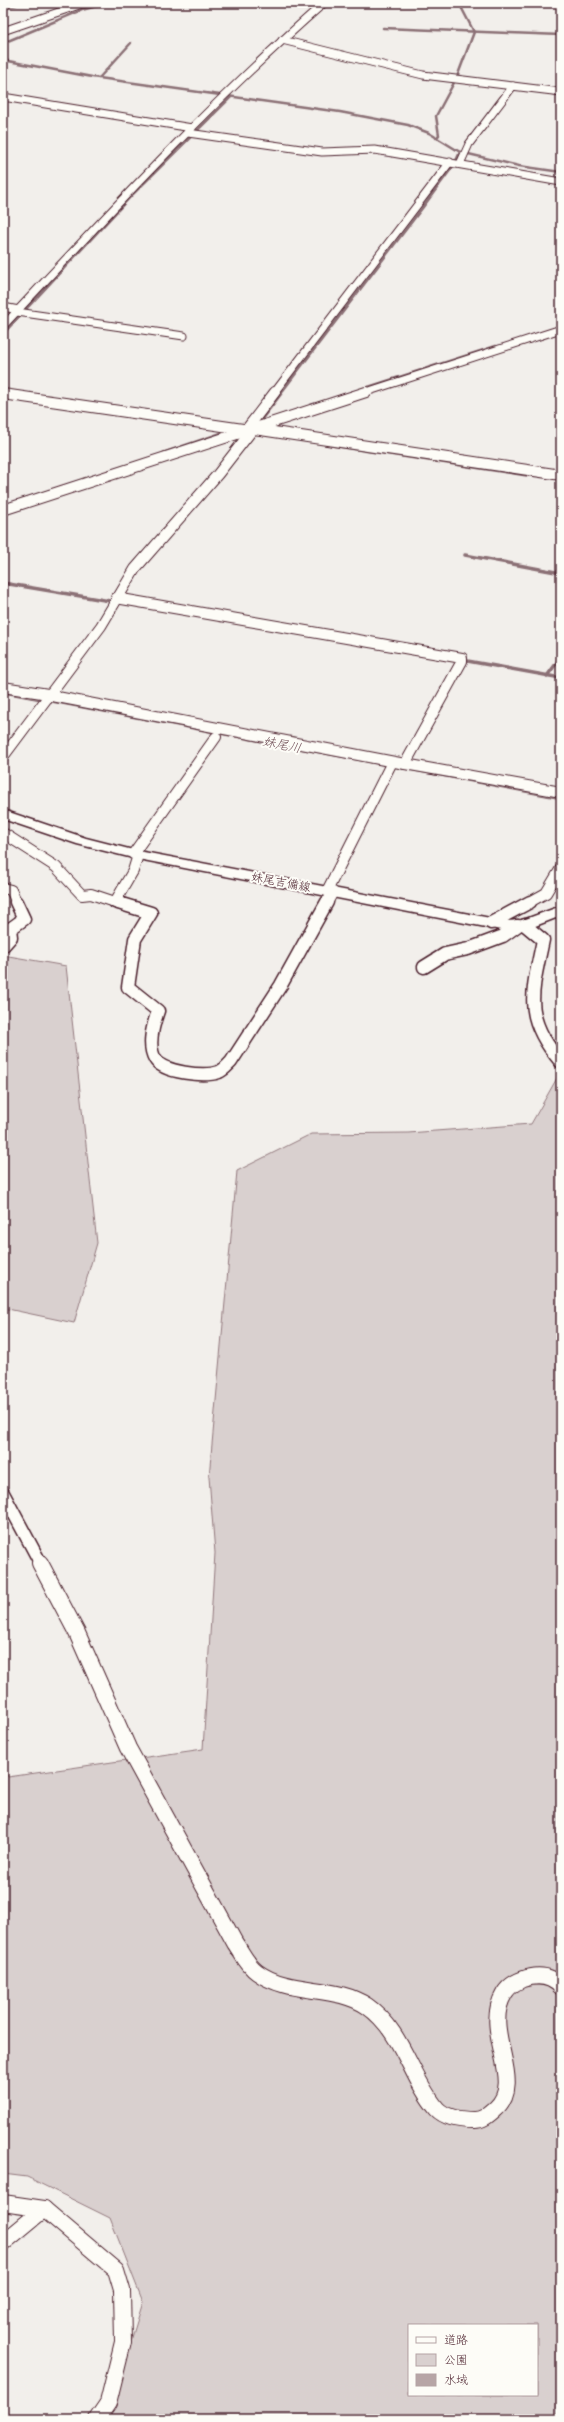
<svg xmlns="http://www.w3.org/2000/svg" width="564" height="2422" viewBox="0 0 564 2422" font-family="'Shantell Sans','Klee One',sans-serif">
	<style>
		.green { fill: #d9d0cf; stroke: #92787d; fill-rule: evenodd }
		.water { fill: #b7a5a6; stroke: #8b6f75 }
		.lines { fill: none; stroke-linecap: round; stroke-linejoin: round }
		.stream-far1 { stroke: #8b6f75; stroke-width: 2.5 }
		.stream { stroke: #8b6f75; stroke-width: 3.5 }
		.river { fill: #b7a5a6; fill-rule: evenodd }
		.street-far3-casing { stroke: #4a1f2b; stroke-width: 9 }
		.street-far2-casing { stroke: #4a1f2b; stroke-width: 12 }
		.street-far1-casing { stroke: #4a1f2b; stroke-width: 15 }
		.street-casing { stroke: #4a1f2b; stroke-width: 18 }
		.secondary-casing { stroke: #4a1f2b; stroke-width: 3 }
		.street-far3 { stroke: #fdfcf7; stroke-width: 7 }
		.street-far2 { stroke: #fdfcf7; stroke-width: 10 }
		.street-far1 { stroke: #fdfcf7; stroke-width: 12 }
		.street { stroke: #fdfcf7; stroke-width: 16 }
		.secondary { fill: #fdfcf7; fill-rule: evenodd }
		.labels { text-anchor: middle; stroke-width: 4; stroke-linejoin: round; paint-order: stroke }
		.street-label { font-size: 12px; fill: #4a1f2b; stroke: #fdfcf7 }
		.water-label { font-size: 13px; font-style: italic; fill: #704e56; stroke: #fdfcf7 }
	</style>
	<rect width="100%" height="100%" fill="#f2efeb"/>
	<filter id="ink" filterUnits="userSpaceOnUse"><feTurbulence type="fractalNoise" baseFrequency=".025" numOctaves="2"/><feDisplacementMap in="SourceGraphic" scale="8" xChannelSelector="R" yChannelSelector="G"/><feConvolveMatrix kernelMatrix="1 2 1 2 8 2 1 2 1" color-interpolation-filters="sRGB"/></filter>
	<g filter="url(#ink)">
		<g class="green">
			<polygon points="3,955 66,966 97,1243 74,1323 3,1308"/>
			<path d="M561,1071v1348h-454l36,-117 -33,-84 -83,-41 -24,-3v-410l5,13 195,-28 12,-196 -6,-76 28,-306 74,-37 97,-1 123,-9zM409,2325h128v70h-128z"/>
		</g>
		<polygon class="water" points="3,688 561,794 561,799 3,693"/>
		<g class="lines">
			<g class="stream-far1">
				<polyline points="383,28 561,35"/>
				<polyline points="3,43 82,10 108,3"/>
				<polyline points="3,60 92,77 340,112 408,125 429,133 460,152 519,166 561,172"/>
				<polyline points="99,78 131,43"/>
				<polyline points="436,138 439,135 436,116 457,77 474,32 459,3"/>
				<polyline points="3,334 133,194 231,97"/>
				<polyline points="362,389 496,346"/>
				<polyline points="281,393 423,207 454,165 460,152"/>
			</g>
			<g class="stream">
				<polyline points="259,422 282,392"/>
				<polyline points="331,445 527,475"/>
				<polyline points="164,453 223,433"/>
				<polyline points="465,555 561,573"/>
				<polyline points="3,583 116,602"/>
				<polyline points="462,660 561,678"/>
				<polyline points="547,676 561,657"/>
			</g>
			<polygon class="river" points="3,3 19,3 17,6 3,10"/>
			<g class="street-far3-casing">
				<g id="street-far3">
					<polyline points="3,31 85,3"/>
					<polyline points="282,40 423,75 561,92"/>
					<polyline points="3,97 192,128"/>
					<polyline points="188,133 322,152 375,150 561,182"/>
					<polyline points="460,164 469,144 513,86"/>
					<polyline points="3,307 19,310"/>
					<polyline points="17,312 184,336"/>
					<path d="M3,326c104,-111 207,-223 321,-323"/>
					<polyline points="274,393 450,162"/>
					<polyline points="363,393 561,329"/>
				</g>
			</g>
			<g class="street-far2-casing">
				<g id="street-far2">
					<polyline points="3,394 243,429"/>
					<polyline points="254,429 561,475"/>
					<polyline points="246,430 275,392"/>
					<polyline points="3,510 366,392"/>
					<polyline points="3,687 48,694"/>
					<polyline points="47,695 405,764 462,661 462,658 116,598"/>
					<polyline points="3,757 101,626 135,569 218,474 253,429"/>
					<polyline points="405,764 561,792"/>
					<polyline points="3,833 56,867 82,895 91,894 115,902"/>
					<polyline points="133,854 216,737"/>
					<polyline points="3,888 11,890 17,903"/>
					<polyline points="327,891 392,762"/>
					<polyline points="118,903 115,902 133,871 138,855"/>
					<polyline points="327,903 333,892"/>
					<polyline points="528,903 546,893 561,868"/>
				</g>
			</g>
			<g class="street-far1-casing">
				<g id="street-far1">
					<path d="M115,902l36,11 -16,26 -7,48 30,24c-5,14 -11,34 -3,48 8,14 50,18 64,13 5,-2 8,-6 12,-10l50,-77 46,-83"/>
					<polyline points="491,923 530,902"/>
					<path d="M525,925l18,15c-11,53 -21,77 18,122"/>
					<polyline points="3,946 11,937 10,929 24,919 16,902"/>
					<polyline points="424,967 445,954 468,949 503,936 517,926"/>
					<polyline points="3,1493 41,1564"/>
				</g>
			</g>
			<g class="street-casing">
				<g id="street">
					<path d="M40,1563l37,70 51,115 107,195c7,10 12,22 22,29 33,24 77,12 110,34 36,25 43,71 70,103 9,9 24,11 37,11 9,0 14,-5 21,-11 32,-28 -14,-77 9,-115 5,-9 16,-15 27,-17 12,-2 22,0 30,10"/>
					<polyline points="3,2203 44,2209 116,2270 122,2290 123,2342 108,2403 97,2419"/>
					<polyline points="3,2243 44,2209"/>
				</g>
			</g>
			<g class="secondary-casing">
				<polygon id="secondary" points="3,810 86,838 133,850 506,921 523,920 561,906 561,916 525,930 506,931 133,858 77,844 3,819"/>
			</g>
			<use href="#street-far3" class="street-far3"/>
			<use href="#street-far2" class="street-far2"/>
			<use href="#street-far1" class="street-far1"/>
			<use href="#street" class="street"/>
			<use href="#secondary" class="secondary"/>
		</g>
	</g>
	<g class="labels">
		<g class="street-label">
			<text transform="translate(281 882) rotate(11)" y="4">妹尾吉備線</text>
		</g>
		<g class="water-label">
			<text transform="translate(282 744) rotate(11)" y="5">妹尾川</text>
		</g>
	</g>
	<rect width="564" height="2422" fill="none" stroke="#fdfcf7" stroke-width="16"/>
	<rect x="8" y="8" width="548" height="2406" fill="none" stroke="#4a1f2b" stroke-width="1.5" filter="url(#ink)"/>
	<rect x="408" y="2324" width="130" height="72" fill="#fdfcf7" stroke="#b5a4a5"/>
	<rect x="416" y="2337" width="20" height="6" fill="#fdfcf7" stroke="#b5a4a5"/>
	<text x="444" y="2344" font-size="12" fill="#4a1f2b">道路</text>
	<rect x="416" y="2354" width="20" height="12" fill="#d9d0cf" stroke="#b5a4a5"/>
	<text x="444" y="2364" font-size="12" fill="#4a1f2b">公園</text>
	<rect x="416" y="2374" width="20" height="12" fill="#b7a5a6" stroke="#b5a4a5"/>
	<text x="444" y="2384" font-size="12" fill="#4a1f2b">水域</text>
</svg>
